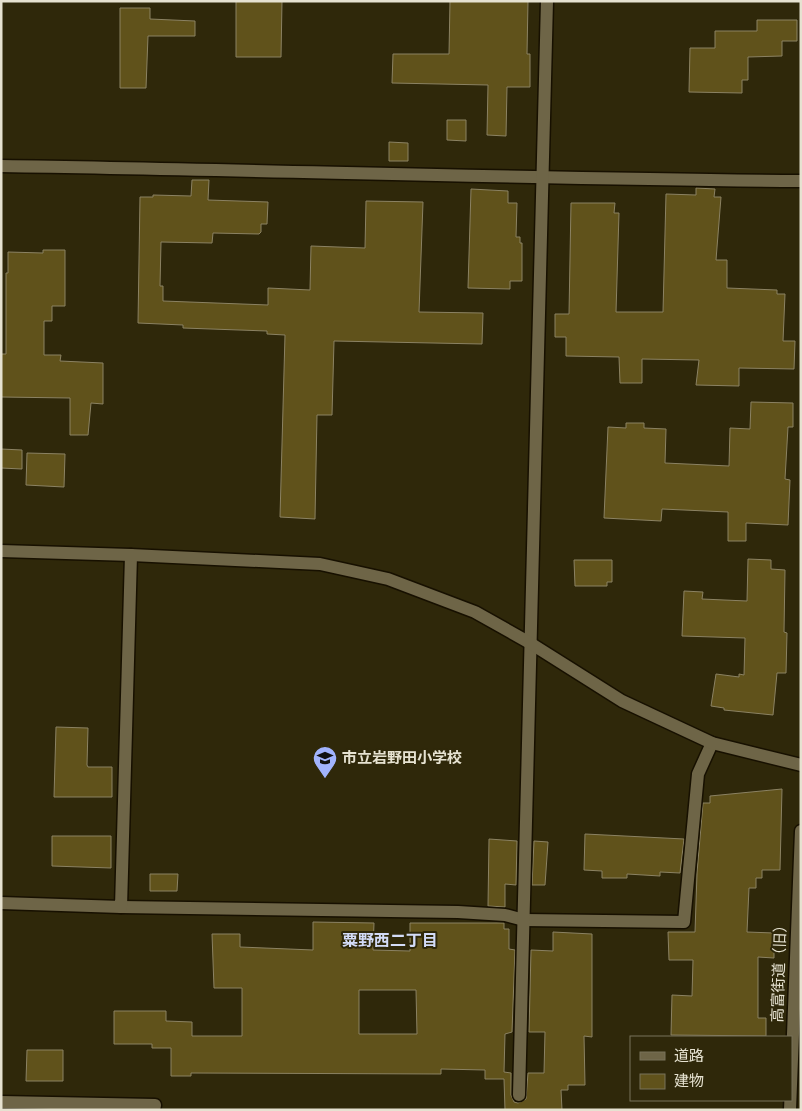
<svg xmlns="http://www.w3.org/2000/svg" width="802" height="1111" viewBox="0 0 802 1111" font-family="Overpass,'Noto Sans JP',sans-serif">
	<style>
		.building { fill: #60521b; stroke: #8b8263; fill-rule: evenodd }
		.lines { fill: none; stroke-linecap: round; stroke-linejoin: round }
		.lane-casing { stroke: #171000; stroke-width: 15 }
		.street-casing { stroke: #171000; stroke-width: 15 }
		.secondary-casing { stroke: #171000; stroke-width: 15 }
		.lane { stroke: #6e6547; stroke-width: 12 }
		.street { stroke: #6e6547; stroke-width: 12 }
		.secondary { stroke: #6e6547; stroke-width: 12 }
		.labels { text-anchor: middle; stroke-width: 4; stroke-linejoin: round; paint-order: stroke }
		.poi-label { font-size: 15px; font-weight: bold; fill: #e6e2d1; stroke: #2f280a; text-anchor: start }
		.street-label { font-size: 15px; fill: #e6e2d1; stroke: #2f280a }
		.neighbourhood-label { font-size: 16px; font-weight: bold; fill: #d3dbf7; stroke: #2f280a }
	</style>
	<rect width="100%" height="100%" fill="#2f280a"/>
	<g class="building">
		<polygon points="236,1 282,1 281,57 236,57"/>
		<polygon points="450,1 528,1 527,54 530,54 530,87 507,87 506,136 487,135 488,85 392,83 393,54 449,54"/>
		<polygon points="120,8 150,8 150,19 195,21 195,36 148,36 146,88 120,88"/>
		<polygon points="757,20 797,20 797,41 782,41 782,56 748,57 748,80 742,80 742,93 689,92 690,48 715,48 715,31 757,31"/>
		<polygon points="447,120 466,120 466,141 447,140"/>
		<polygon points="389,142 408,143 408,161 389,161"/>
		<polygon points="192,180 209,180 208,200 268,202 267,224 261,224 261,232 259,234 213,233 212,243 161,242 160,286 163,286 163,301 268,305 268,288 310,290 311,246 365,248 366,201 423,202 419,312 483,313 482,344 334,341 332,415 317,415 315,519 280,517 285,335 267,334 267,331 183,328 183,325 138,323 140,197 153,197 153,195 191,196"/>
		<polygon points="696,188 715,189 714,197 721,197 716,260 727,260 727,288 777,290 777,294 785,294 783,341 795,341 794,369 739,368 739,386 696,385 699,360 642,359 642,383 620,383 619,357 566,356 566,337 555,337 555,314 569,314 571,203 615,203 614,213 619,213 616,312 663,312 666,194 696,195"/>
		<polygon points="471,189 508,191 508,203 517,203 516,237 520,237 520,243 522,243 522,281 510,281 510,289 468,288"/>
		<polygon points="43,250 65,250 65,306 52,306 52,321 44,321 44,355 61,355 60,361 103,363 103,404 91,403 88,435 70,435 70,398 1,397 1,354 6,354 6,273 8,273 8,252 43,253"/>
		<polygon points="751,402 793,403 793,427 788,427 785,479 790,480 788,525 746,523 746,541 728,541 728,512 662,509 661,521 604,518 608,427 626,428 626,423 644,423 644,428 666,429 665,463 729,466 730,428 750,429"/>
		<polygon points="1,449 22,450 22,469 1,468"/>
		<polygon points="27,453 65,454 64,487 26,485"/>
		<polygon points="748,559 771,560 771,569 785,570 784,632 787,633 786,673 777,673 773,715 724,710 724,708 711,706 716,674 739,677 739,674 744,675 745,638 682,636 684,591 703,592 702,599 747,601"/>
		<polygon points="574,560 612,560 612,582 607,582 607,586 575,586"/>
		<polygon points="56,727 88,728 87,765 88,767 112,767 112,797 54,797"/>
		<polygon points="782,789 780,870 762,870 762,878 756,878 756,888 749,888 747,932 774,933 774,958 758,957 758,1018 766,1018 766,1036 671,1035 672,995 692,996 693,960 669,960 668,932 695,932 697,873 703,803 710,803 710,796"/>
		<polygon points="585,834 684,839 680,873 660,872 660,876 627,874 627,878 602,878 602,871 584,870"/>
		<polygon points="52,836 111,836 111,868 52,866"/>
		<polygon points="489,839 517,841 516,885 505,884 505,907 488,906"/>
		<polygon points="534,841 548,842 545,885 532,885"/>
		<polygon points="150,874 178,874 177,891 150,891"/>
		<path d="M313,922l61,1 -1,27 37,1v-28h94v6h5v20l6,1 -3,82 -7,2 -1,38 7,1v22l3,7 4,1 8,-4 2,-26h16l1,-41h-16l2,-82 22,1v-19l39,2v103l-8,-1 1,49h-17v5h-7l1,20h-57l-1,-31h-19v-9l-44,-1v5l-250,-1v3h-20v-28h-19v-4h-38v-33h52v10l26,1v14h50v-48h-28l-2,-54h28v13l73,3zM359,990h57l1,44h-58z"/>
		<polygon points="27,1050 63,1050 63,1081 26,1081"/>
	</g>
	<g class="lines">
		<g class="lane-casing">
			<polyline id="lane" points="121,907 458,912 505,915 524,920"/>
		</g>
		<g class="street-casing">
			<g id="street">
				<path d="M1,166c267,4 533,13 800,15"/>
				<polyline points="1,903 121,907 131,555"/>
				<polyline points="524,920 684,922 698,774 712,743"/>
				<polyline points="519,1095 547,1"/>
				<polyline points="1,1102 155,1105 154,1110"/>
				<polyline points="790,1110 801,831"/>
			</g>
		</g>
		<g class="secondary-casing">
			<polyline id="secondary" points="1,551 131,555 320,564 388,579 475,612 530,643 622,701 712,743 801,765"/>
		</g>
		<use href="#lane" class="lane"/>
		<use href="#street" class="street"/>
		<use href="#secondary" class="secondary"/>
	</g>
	<defs>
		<g id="school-pin" transform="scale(1.25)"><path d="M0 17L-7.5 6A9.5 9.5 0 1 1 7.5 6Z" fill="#a1b3fd" stroke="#2f280a"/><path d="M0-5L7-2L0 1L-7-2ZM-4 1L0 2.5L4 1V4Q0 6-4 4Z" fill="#111"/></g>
	</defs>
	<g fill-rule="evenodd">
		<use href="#school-pin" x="325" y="758"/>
	</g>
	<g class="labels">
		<g class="poi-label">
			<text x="342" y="763">市立岩野田小学校</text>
		</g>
		<g class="street-label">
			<text transform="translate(779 970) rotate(-88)" y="5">高富街道（旧）</text>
		</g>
		<g class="neighbourhood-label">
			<text x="390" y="946">粟野西二丁目</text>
		</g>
	</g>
	<rect width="802" height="1111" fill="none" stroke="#e6e2d1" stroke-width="5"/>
	<rect x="630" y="1036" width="162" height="65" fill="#2f280a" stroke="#78725a"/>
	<rect x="640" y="1052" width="25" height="8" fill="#6e6547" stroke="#78725a"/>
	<text x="674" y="1061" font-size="15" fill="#e6e2d1">道路</text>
	<rect x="640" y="1074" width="25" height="15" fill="#60521b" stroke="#78725a"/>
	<text x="674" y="1086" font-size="15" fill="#e6e2d1">建物</text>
</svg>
